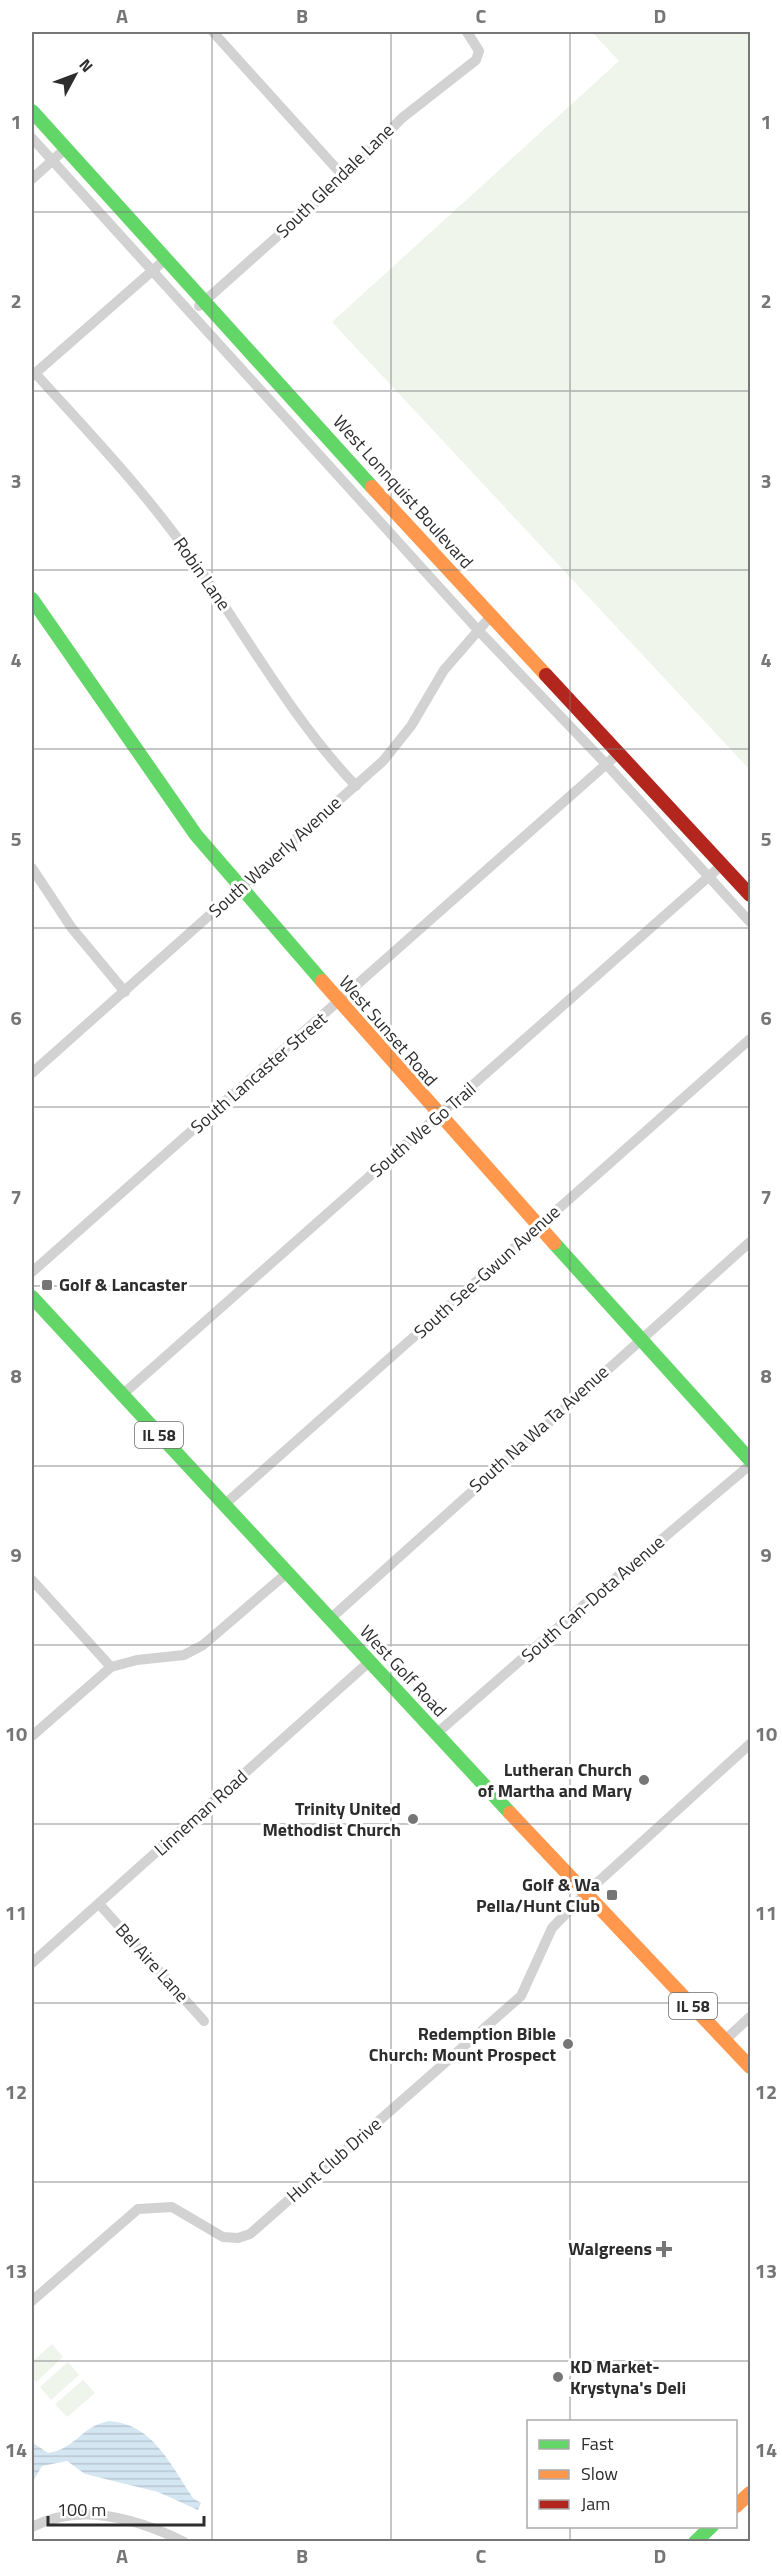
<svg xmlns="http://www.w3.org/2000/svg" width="782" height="2573" viewBox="0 0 782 2573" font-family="'Titillium Web',sans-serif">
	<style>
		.green { fill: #eff5ea }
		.water { fill: url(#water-rules) }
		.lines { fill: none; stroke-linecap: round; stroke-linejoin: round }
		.street { stroke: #d2d2d2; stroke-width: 10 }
		.fast { stroke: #63d668; stroke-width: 14 }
		.slow { stroke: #ff974d; stroke-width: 14 }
		.jam { stroke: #b3261e; stroke-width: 14 }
		.grid { fill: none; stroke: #767676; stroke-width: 1.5; stroke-opacity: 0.55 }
		.poi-dot { fill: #767676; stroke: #fff; stroke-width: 2 }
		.labels { text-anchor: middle; stroke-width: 6; stroke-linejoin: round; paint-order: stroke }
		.shield { fill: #fff; stroke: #6c6c6c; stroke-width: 1.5 }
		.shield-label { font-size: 16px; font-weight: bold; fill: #2d2d2d }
		.street-label { font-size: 18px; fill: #2d2d2d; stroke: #fff }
		.poi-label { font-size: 18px; font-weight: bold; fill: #2d2d2d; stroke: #fff; text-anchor: end }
		.neatline { fill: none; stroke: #767676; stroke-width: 2 }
		.grid-label { font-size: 20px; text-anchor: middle; font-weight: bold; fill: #767676 }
	</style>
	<defs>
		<pattern id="water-rules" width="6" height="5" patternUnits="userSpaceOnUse" patternTransform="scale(1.5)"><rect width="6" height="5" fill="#d5e6f3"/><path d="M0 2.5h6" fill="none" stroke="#b7c6d1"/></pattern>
	</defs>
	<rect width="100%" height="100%" fill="#fff"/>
	<g class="green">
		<polygon points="592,32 750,32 750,770 332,322 619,61"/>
		<polygon points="52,2344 63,2357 36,2382 32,2377 32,2362"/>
		<polygon points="68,2362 79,2375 51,2400 40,2387"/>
		<polygon points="83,2380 95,2393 67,2417 55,2404"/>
	</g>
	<path class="water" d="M109,2421c44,3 61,43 84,77l8,5 -3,7 -40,-18 -73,-18 -18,-13 -25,5 -10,17v-41l16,11c28,-4 33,-27 61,-32z"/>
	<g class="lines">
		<g class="street">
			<polyline points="213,32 344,177"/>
			<polyline points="32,138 478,630 606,764 750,922"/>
			<polyline points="32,179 66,148"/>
			<polyline points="199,306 344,177 402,118 476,60 479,51 467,32"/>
			<path d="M35,373c54,60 110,118 156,184 55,77 100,161 165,229"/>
			<polyline points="32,376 167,258"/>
			<polyline points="32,868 71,927 125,992"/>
			<polyline points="32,1073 383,761 411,726 444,670 490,617"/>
			<polyline points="32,1272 620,752"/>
			<polyline points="122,1395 723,864"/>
			<polyline points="224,1505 750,1039"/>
			<polyline points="32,1580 111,1667"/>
			<polyline points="330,1619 750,1242"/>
			<polyline points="436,1734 585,1604 750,1465"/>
			<polyline points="32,1736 111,1667 137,1660 184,1655 203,1645 287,1573"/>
			<polyline points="100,1905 204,2021"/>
			<polyline points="32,1963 369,1662"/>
			<polyline points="725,2040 750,2017"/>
			<polyline points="32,2301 138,2209 172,2207 223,2237 238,2238 250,2234 521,1996 552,1928 587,1892 750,1744"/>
			<path d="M32,2527c49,-25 106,-8 152,15"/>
		</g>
		<g class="fast">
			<polyline points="32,111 372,487"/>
			<polyline points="32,599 196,835 322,981"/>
			<polyline points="554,1243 750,1460"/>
			<polyline points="32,1297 510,1813"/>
			<polyline points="695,2542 712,2526"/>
		</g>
		<g class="slow">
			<polyline points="372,487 546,675"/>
			<polyline points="322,981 554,1243"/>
			<polyline points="510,1813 750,2067"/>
			<polyline points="736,2506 750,2493"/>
		</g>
		<polyline class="jam" points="546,675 750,895"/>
	</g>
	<path class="grid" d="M212,32v2510M391,32v2510M570,32v2390M32,212h718M32,391h718M32,570h718M32,749h718M32,928h718M32,1107h718M32,1286h718M32,1466h718M32,1645h718M32,1824h718M32,2003h718M32,2182h718M32,2361h718M570,2526v16"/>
	<g class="poi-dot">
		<rect x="41" y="1279" width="12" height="12" rx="3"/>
		<circle cx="644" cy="1780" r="6"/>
		<circle cx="413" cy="1819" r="6"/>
		<rect x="606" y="1889" width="12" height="12" rx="3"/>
		<circle cx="568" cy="2044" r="6"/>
		<path d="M661 2240h6v6h6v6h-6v6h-6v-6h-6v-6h6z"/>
		<circle cx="558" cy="2377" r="6"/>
	</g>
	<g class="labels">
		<g class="shield">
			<rect x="135" y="1422" width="48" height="26" rx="4.5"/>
			<rect x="669" y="1993" width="48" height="26" rx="4.5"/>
		</g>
		<g class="shield-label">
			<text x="159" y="1441">IL 58</text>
			<text x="693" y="2012">IL 58</text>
		</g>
		<g class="street-label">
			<text transform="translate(335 181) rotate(-44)" y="6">South Glendale Lane</text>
			<text transform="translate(403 492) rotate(48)" y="6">West Lonnquist Boulevard</text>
			<text transform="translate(202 574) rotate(55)" y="6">Robin Lane</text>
			<text transform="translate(275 857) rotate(-42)" y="6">South Waverly Avenue</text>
			<text transform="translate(388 1031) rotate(49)" y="6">West Sunset Road</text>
			<text transform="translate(259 1073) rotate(-41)" y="6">South Lancaster Street</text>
			<text transform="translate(423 1130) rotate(-41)" y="6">South We Go Trail</text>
			<text transform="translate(487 1272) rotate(-42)" y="6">South See-Gwun Avenue</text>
			<text transform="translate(539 1429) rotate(-42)" y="6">South Na Wa Ta Avenue</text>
			<text transform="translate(593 1599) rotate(-41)" y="6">South Can-Dota Avenue</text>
			<text transform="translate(403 1671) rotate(47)" y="6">West Golf Road</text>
			<text transform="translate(201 1813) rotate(-42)" y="6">Linneman Road</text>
			<text transform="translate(152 1963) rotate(48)" y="6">Bel Aire Lane</text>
			<text transform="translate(334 2160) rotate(-41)" y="6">Hunt Club Drive</text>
		</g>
		<g class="poi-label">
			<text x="59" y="1291" text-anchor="start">Golf &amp; Lancaster</text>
			<text x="632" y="1776">Lutheran Church<tspan x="632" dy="21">of Martha and Mary</tspan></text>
			<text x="401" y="1815">Trinity United<tspan x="401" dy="21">Methodist Church</tspan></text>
			<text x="600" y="1891">Golf &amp; Wa<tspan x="600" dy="21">Pella/Hunt Club</tspan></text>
			<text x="556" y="2040">Redemption Bible<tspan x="556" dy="21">Church: Mount Prospect</tspan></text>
			<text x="652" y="2255">Walgreens</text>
			<text x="570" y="2373" text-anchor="start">KD Market-<tspan x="570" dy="21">Krystyna's Deli</tspan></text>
		</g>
	</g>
	<rect width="782" height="2573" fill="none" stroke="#ffffff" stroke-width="66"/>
	<rect x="527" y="2420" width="210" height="108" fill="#ffffff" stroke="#ababab" stroke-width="1.5"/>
	<rect x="539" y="2440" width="30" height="9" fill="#63d668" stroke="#ababab" stroke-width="1.5"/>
	<text x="581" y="2450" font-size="18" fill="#2d2d2d">Fast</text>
	<rect x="539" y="2470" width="30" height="9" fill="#ff974d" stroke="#ababab" stroke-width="1.5"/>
	<text x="581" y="2480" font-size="18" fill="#2d2d2d">Slow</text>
	<rect x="539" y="2500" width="30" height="9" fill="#b3261e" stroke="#ababab" stroke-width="1.5"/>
	<text x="581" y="2510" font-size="18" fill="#2d2d2d">Jam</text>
	<g transform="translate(75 75) rotate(49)" stroke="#ffffff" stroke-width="4.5" paint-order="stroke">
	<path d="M0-4.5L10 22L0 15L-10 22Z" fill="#2d2d2d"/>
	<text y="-9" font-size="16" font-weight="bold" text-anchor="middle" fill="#2d2d2d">N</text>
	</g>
	<path d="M48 2516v9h156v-9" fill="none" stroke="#2d2d2d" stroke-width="3"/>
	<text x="57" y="2516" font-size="18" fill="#2d2d2d" stroke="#ffffff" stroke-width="4.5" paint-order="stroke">100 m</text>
	<rect x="33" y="33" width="716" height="2507" class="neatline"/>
	<g class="grid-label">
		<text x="122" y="23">A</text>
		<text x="302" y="23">B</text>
		<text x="481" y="23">C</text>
		<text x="660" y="23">D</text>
		<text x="16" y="129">1</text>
		<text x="766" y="129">1</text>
		<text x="16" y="308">2</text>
		<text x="766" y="308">2</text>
		<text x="16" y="488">3</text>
		<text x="766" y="488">3</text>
		<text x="16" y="667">4</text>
		<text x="766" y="667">4</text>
		<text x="16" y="846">5</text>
		<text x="766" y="846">5</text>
		<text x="16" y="1025">6</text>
		<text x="766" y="1025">6</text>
		<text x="16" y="1204">7</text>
		<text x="766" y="1204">7</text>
		<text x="16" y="1383">8</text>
		<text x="766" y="1383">8</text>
		<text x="16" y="1562">9</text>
		<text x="766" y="1562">9</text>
		<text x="16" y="1741">10</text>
		<text x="766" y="1741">10</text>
		<text x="16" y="1920">11</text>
		<text x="766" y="1920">11</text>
		<text x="16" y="2099">12</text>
		<text x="766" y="2099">12</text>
		<text x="16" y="2278">13</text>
		<text x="766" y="2278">13</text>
		<text x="16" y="2457">14</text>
		<text x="766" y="2457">14</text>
		<text x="122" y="2563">A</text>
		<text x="302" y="2563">B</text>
		<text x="481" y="2563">C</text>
		<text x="660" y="2563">D</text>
	</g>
</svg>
